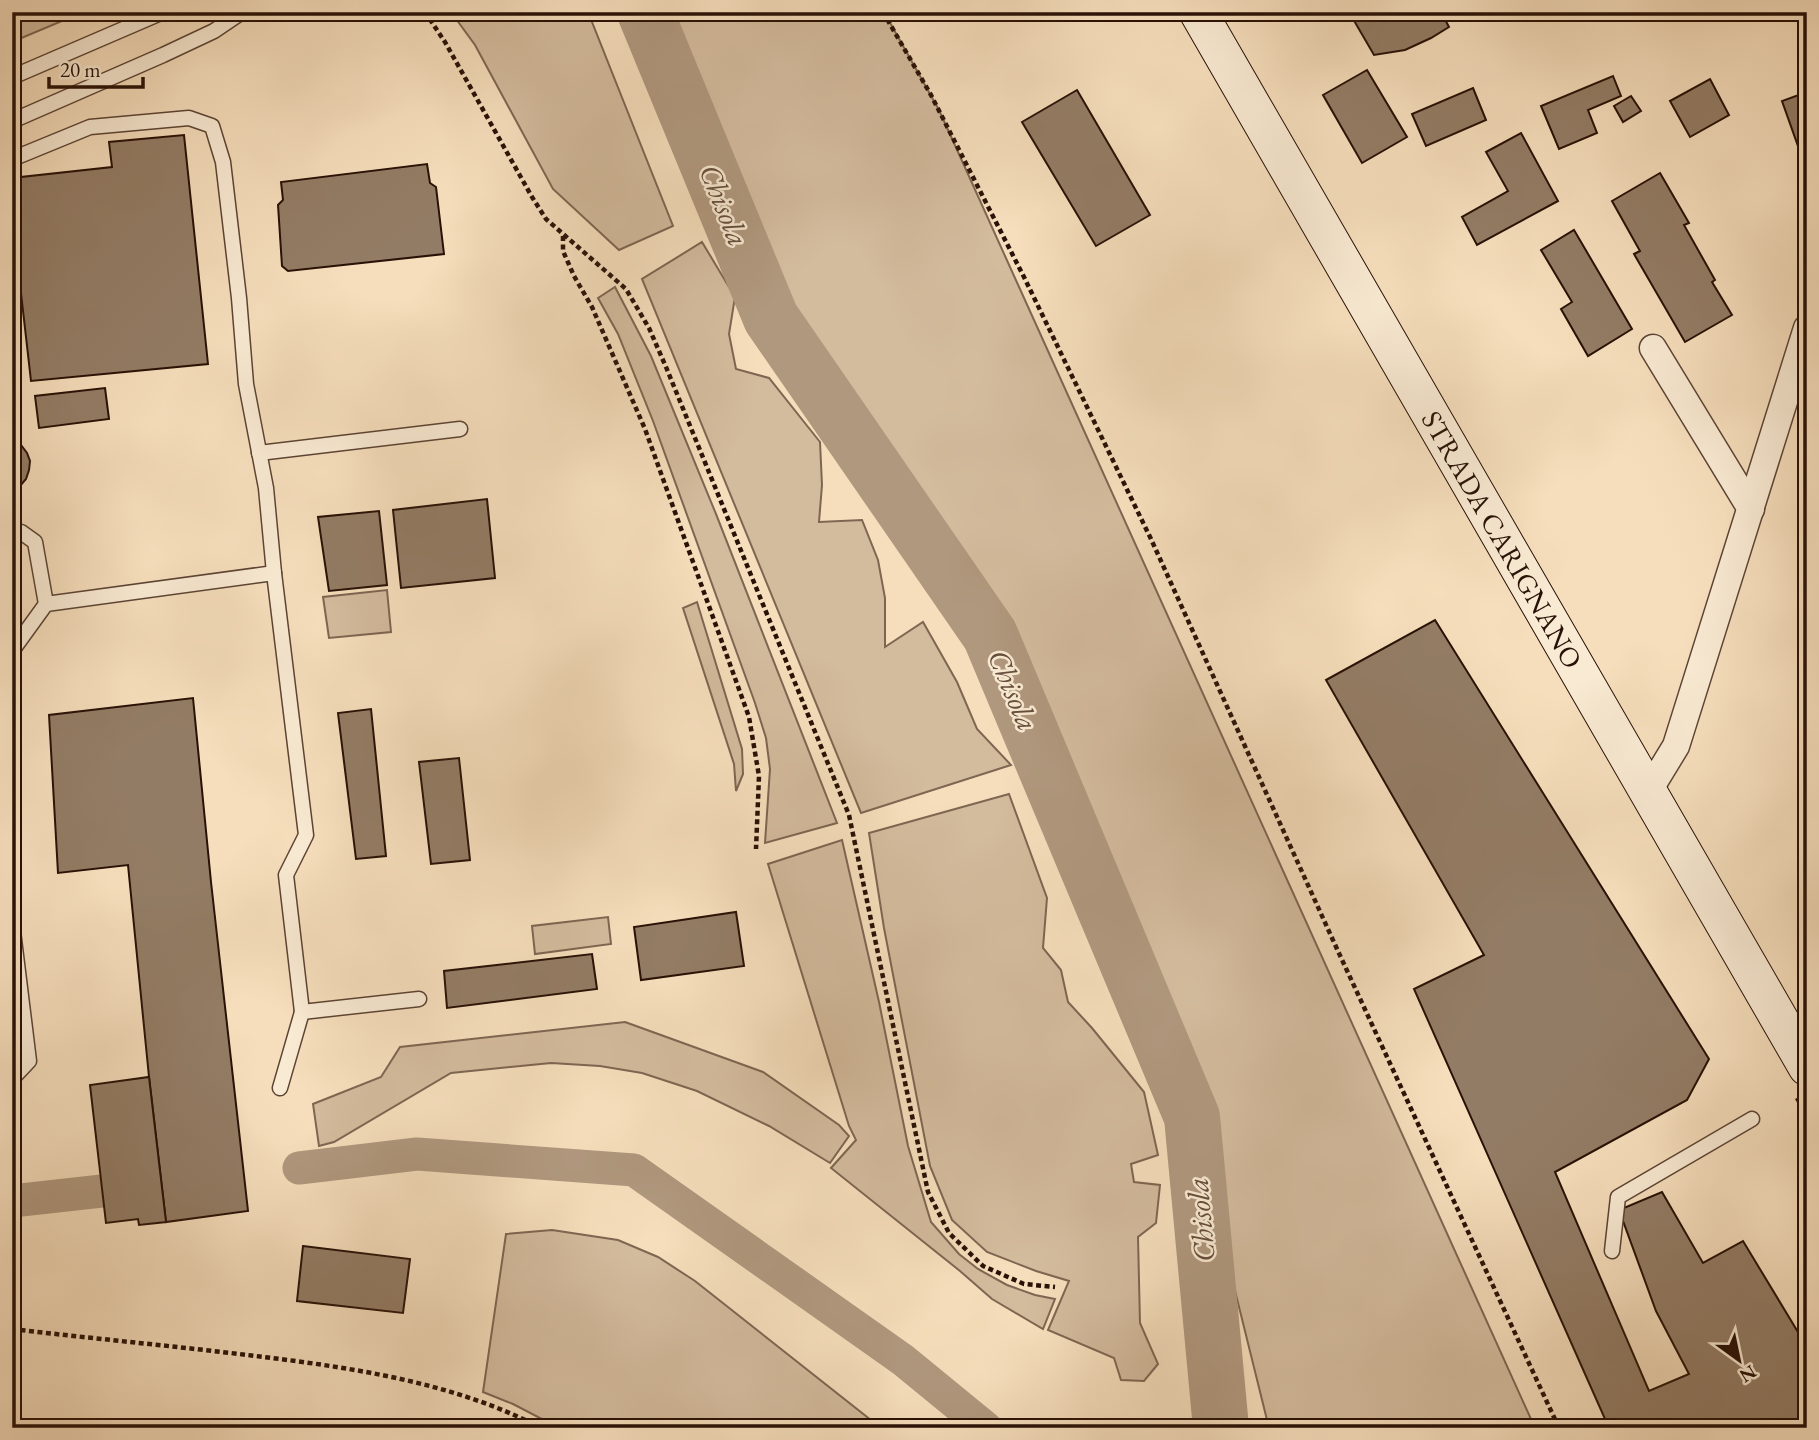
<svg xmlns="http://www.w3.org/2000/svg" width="1819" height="1440" viewBox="0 0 1819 1440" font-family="'EB Garamond',serif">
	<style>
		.green { fill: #d3bb9d; stroke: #7e6652; stroke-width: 2 }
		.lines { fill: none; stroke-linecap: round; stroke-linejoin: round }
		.canal { stroke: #b0987e; stroke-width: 33 }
		.river { stroke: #b0987e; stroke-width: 56 }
		.building { fill: #937c65; stroke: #281106; stroke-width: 2 }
		.lane-casing { stroke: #5c4434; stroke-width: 17 }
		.street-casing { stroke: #5c4434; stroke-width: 29 }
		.secondary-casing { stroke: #281106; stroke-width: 39 }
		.path { stroke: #281106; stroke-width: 4.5; stroke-dasharray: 5 3.5; stroke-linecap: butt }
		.lane { stroke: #f9ead3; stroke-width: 14 }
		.street { stroke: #f9ead3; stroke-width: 26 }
		.secondary { stroke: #f9ead3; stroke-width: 37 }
		.labels { text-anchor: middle; stroke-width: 5; stroke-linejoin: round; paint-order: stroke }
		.street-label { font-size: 28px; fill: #281106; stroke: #f9ead3 }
		.water-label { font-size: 30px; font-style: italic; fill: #654e3c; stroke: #f9ead3 }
	</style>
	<rect width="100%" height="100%" fill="#f6debc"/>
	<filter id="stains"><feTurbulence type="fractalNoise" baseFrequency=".00286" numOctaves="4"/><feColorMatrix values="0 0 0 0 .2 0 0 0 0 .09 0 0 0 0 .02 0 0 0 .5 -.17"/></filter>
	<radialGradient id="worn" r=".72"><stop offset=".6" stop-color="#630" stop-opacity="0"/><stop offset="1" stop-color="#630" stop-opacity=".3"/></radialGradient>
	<g class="green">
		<polygon points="19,12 66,12 67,19 12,42 12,13"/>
		<polygon points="451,12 588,12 673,226 619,250 553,189 475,45"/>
		<polygon points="645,12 884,12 939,110 1535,1428 1269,1428 1192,1117 990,635 771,318"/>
		<polygon points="702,242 735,297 729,334 736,369 769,378 820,442 822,485 819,522 862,520 878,560 885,598 885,647 923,622 957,682 977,729 1011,765 861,813 642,279"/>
		<polygon points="615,287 651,356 716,514 837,823 765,843 770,769 766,738 755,703 653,421 618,334 598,298"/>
		<polygon points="387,590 391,632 329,638 323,597"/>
		<polygon points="697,602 742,749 743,774 736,791 734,764 683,608"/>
		<polygon points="1009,794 1047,898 1043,948 1061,970 1068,1002 1092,1028 1144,1092 1158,1155 1131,1164 1134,1182 1160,1185 1156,1223 1138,1237 1140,1323 1158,1364 1144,1381 1121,1380 1114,1358 1048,1330 1069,1281 1036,1271 987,1252 952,1220 930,1166 884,928 869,833"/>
		<polygon points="842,840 879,1002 908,1146 931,1222 959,1254 978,1269 1007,1285 1035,1295 1055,1299 1043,1329 992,1299 960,1271 831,1168 856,1140 849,1126 768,864"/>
		<polygon points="608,917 611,944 535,954 532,926"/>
		<polygon points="625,1022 763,1072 839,1125 849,1136 830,1163 769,1126 697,1091 642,1073 600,1066 551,1063 451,1073 334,1142 319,1146 313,1104 381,1077 400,1047"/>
		<polygon points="552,1230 618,1240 658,1257 695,1281 881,1428 559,1428 513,1404 483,1392 506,1234"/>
	</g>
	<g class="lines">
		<g class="canal">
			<polyline points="299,1168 417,1154 634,1170 903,1360 986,1428"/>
			<polyline points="12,1201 102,1191"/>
		</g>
		<polyline class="river" points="645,12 771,318 990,635 1192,1117 1221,1428"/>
	</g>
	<g class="building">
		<polygon points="1349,12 1441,12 1449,27 1431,38 1405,50 1374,55"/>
		<polygon points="1367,70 1407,137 1362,163 1323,95"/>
		<polygon points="1613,76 1621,96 1588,110 1597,133 1559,149 1541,106"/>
		<polygon points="1710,79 1729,115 1690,137 1670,101"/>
		<polygon points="1473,88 1486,120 1426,146 1412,114"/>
		<polygon points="1077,90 1150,215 1096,246 1022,122"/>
		<polygon points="1807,92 1807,162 1804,163 1782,101"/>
		<polygon points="1631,96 1641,111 1623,122 1614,106"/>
		<polygon points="1521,133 1558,201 1477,245 1462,217 1508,191 1486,152"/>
		<polygon points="184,135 208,364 31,381 12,214 12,178 112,167 109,142"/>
		<polygon points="427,164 430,183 436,187 444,254 288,271 282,266 278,205 283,200 281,182"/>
		<polygon points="1660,173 1689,223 1684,225 1715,280 1712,282 1732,315 1685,342 1634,254 1640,251 1612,201"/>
		<polygon points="1574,230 1632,329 1588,356 1561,309 1572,302 1541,250"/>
		<polygon points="105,388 109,419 39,428 35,396"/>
		<polygon points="12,440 21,445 27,453 30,461 29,470 26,479 20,486 12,491"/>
		<polygon points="487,499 495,578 401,588 393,510"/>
		<polygon points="379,511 387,585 329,591 318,517"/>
		<polygon points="1435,620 1709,1059 1687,1100 1555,1172 1649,1391 1689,1374 1656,1311 1619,1210 1662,1192 1703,1263 1743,1241 1807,1347 1807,1428 1609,1428 1414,989 1484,955 1326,680"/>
		<polygon points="193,698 211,882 248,1211 166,1222 149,1077 128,865 58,873 49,715"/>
		<polygon points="371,709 386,856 356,859 338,713"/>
		<polygon points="459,758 470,860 431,864 419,762"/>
		<polygon points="736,912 744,966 641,980 634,927"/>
		<polygon points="592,954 597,989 447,1008 444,971"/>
		<polygon points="149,1077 166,1222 139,1225 138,1219 106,1223 90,1085"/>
		<polygon points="303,1246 410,1259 403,1313 297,1301"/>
	</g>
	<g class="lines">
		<g class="lane-casing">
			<g id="lane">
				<polyline points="12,77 163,12"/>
				<polyline points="12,121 163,55 214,31 242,12"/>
				<polyline points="12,159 90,127 189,118 212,126 223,162 239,298 246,384 266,488 274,573 46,604 35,542 21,532 12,532"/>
				<polyline points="259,453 460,429"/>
				<polyline points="274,573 306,835 286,875 302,1012 419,999"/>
				<polyline points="12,651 46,604"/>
				<polyline points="12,923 29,1061 12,1079"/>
				<polyline points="280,1088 302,1012"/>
				<polyline points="1612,1251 1618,1197 1752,1119"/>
			</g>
		</g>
		<g class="street-casing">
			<g id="street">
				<polyline points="1653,348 1751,509"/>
				<polyline points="1648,792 1676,746 1807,328"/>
			</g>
		</g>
		<g class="secondary-casing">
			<g id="secondary">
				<path id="s1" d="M1198,12l609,1055"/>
			</g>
		</g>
		<g class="path">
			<polyline points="425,12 445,42 532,197 546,219 626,289 649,328 666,367 849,815 928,1192 949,1233 983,1266 1024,1284 1055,1287"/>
			<polyline points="883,12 931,95 1024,277 1151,539 1337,949 1559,1428"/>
			<polyline points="563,236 563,251 574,276 592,307 645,429 749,717 759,776 756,849"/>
			<polyline points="1797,1098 1807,1116"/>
			<path d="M12,1329c76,9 151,16 227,25 101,12 211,26 302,74"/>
		</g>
		<use href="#lane" class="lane"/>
		<use href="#street" class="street"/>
		<use href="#secondary" class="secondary"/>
	</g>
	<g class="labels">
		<g class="street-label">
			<text dy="10" stroke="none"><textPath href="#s1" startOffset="609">STRADA CARIGNANO</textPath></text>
		</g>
		<g class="water-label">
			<text transform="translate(724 205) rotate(68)" y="10">Chisola</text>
			<text transform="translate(1013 690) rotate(67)" y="10">Chisola</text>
			<text transform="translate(1201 1220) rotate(-95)" y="10">Chisola</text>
		</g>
	</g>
	<rect width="1819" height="1440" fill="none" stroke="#f6debc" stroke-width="42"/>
	<rect x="14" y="14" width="1791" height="1412" fill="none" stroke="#281106" stroke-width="3.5"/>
	<rect x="21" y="21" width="1777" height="1398" fill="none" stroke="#281106" stroke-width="2"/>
	<g transform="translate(1739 1360) rotate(147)" stroke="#f9ead3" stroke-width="5" paint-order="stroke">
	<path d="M0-5L12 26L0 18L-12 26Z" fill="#281106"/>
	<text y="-10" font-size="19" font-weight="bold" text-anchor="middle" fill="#281106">N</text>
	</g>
	<path d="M49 77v10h94v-10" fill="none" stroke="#281106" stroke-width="3.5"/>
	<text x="60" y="77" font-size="21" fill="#281106" stroke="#f9ead3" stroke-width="5" paint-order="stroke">20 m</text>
	<rect width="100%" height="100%" filter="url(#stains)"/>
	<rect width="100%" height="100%" fill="url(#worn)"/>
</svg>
